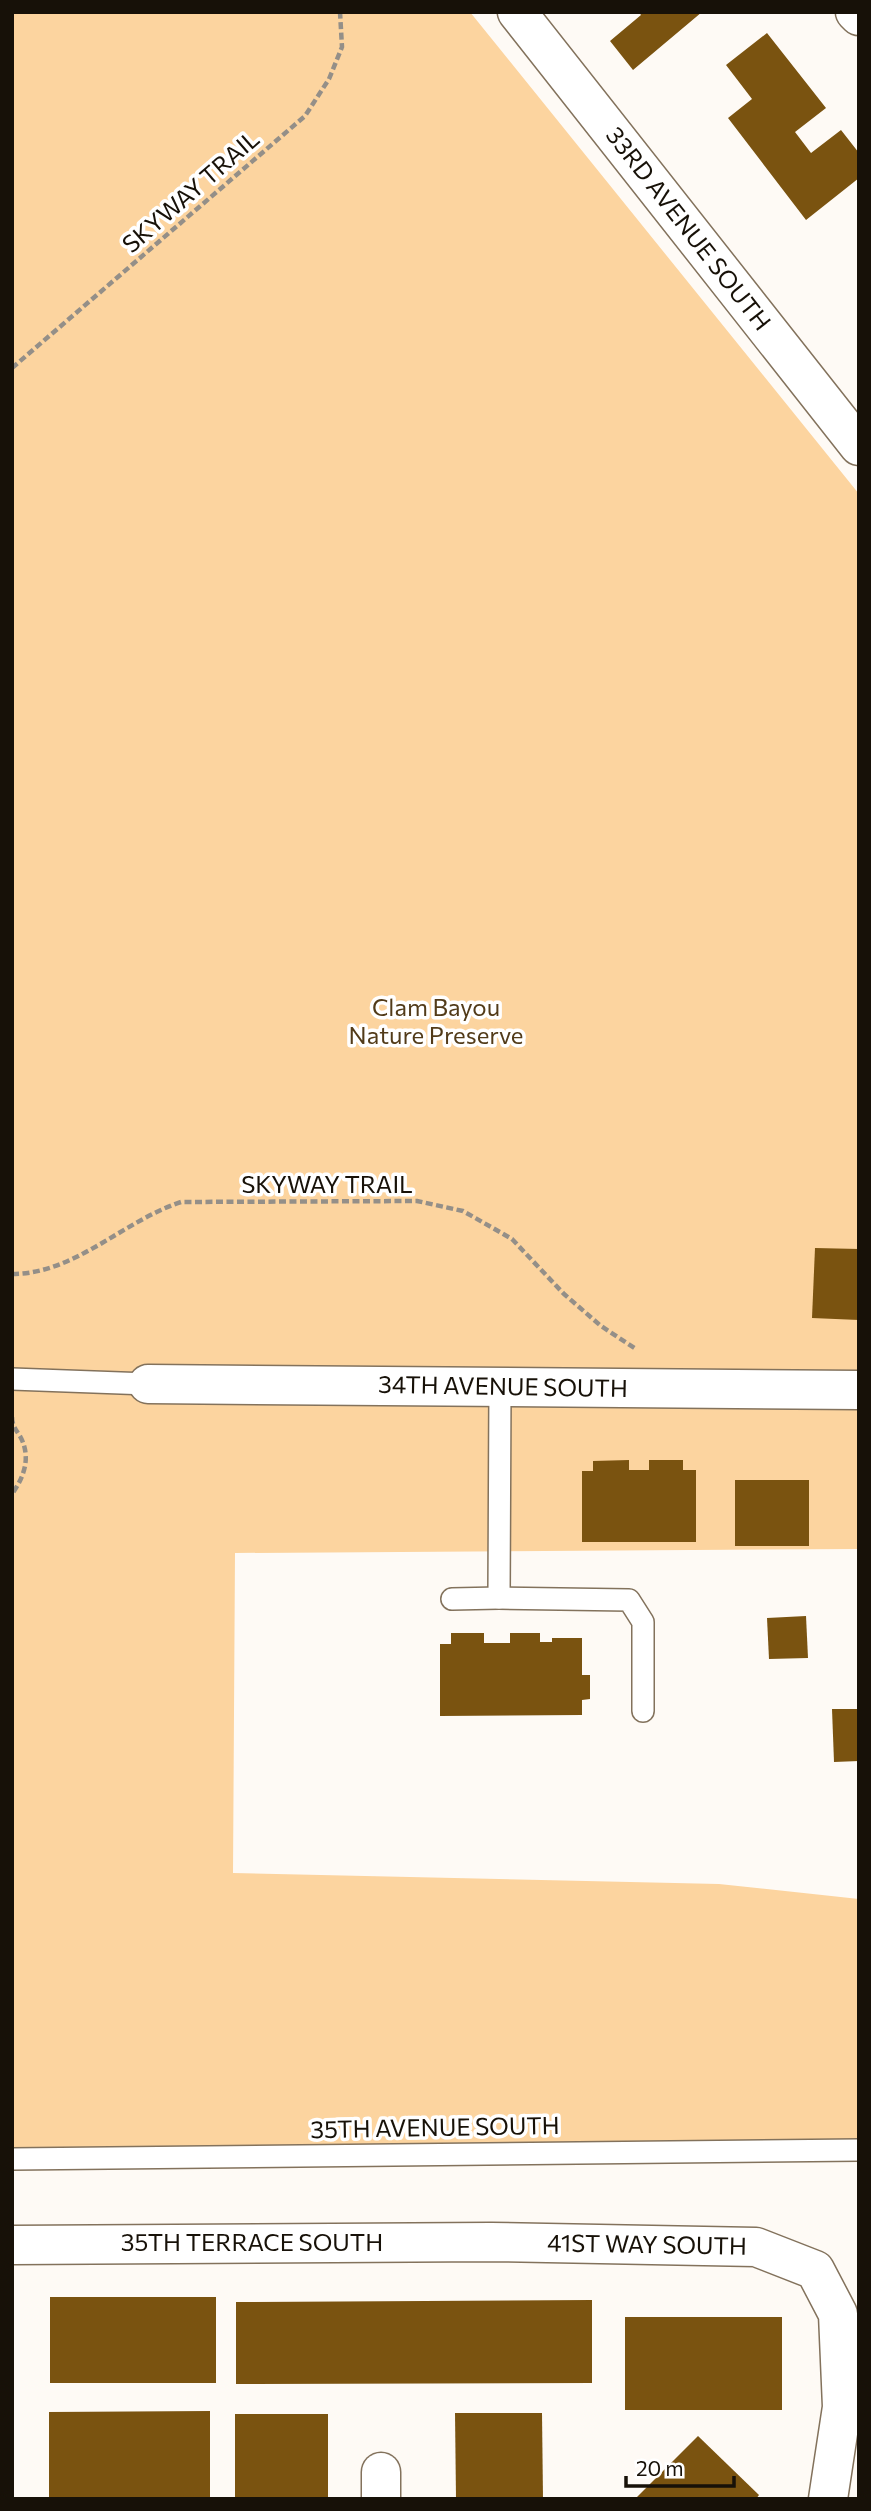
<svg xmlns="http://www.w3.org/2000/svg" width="871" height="2511" viewBox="0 0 871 2511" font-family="Commissioner,sans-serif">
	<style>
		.green { fill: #fcd49f }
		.building { fill: #7a5310 }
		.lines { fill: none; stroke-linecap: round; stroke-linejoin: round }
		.lane-casing { stroke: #83725c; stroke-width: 24 }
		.street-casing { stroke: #83725c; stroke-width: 41 }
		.path { stroke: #948f88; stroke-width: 4.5; stroke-dasharray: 7 3.5; stroke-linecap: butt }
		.lane { stroke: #fff; stroke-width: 21 }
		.street { stroke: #fff; stroke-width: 38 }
		.labels { text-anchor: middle; stroke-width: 7; stroke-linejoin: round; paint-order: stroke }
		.street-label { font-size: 24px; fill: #171108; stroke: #fff }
		.park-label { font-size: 24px; fill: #523b19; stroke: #fff }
	</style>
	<rect width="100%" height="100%" fill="#fefaf5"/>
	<polygon class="green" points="12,12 470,12 859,494 859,1549 235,1553 233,1873 719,1884 859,1899 859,2157 12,2153"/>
	<g class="building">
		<polygon points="639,12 702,12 633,70 610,41 641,15"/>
		<polygon points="767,33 826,108 795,132 811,153 841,130 859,153 859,178 806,220 728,118 752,99 726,65"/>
		<polygon points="815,1248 859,1249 859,1320 812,1318"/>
		<polygon points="629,1460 629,1470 649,1470 649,1460 683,1460 683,1470 696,1470 696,1542 582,1542 582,1471 593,1471 593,1461"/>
		<rect x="735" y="1480" width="74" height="66"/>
		<polygon points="806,1616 808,1658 769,1659 767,1618"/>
		<polygon points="451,1633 484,1633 484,1643 510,1643 510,1633 540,1633 540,1642 552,1642 552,1638 582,1638 582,1675 590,1675 590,1699 582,1700 582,1715 440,1716 440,1644 451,1644"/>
		<polygon points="832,1709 859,1709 859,1761 834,1762"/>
		<rect x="50" y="2297" width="166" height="86"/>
		<polygon points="592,2300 592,2383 236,2384 236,2302"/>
		<rect x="625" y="2317" width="157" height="93"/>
		<polygon points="210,2411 210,2498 49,2498 49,2412"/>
		<polygon points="455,2413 542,2413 543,2499 456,2499"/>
		<rect x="235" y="2414" width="93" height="85"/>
		<polygon points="698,2436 759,2495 756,2499 635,2499"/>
	</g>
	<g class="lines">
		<g class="lane-casing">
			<g id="lane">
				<polyline points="12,1379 148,1384"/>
				<polyline points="499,1598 629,1600 643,1622 643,1711"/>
				<polyline points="452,1599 499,1598 500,1387"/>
				<polyline points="12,2159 859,2150"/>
			</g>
		</g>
		<g class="street-casing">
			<g id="street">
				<polyline points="517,12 859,446"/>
				<polyline points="855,12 859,16"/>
				<polyline points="148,1384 859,1390"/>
				<polyline points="12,2245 491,2242 756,2247 815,2270 838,2314 842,2407 828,2499"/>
				<polyline points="381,2499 381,2472"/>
			</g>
		</g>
		<g class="path">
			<polyline points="12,368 305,116 329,79 342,47 340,12"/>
			<path d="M12,1274c63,0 111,-53 169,-72l236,-1 46,10 49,28 52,55 37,32 35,23"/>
			<path d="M12,1417c0,9 5,14 9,21 10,20 3,39 -9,56"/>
		</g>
		<use href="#lane" class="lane"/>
		<use href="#street" class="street"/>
	</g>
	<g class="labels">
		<g class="street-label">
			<text transform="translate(191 192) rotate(-41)" y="8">SKYWAY TRAIL</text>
			<text transform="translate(688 229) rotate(52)" y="8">33RD AVENUE SOUTH</text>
			<text x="327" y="1193">SKYWAY TRAIL</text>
			<text transform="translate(503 1387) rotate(1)" y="8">34TH AVENUE SOUTH</text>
			<text transform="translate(435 2128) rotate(-1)" y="8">35TH AVENUE SOUTH</text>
			<text x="252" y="2251">35TH TERRACE SOUTH</text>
			<text transform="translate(647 2245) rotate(1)" y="8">41ST WAY SOUTH</text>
		</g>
		<g class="park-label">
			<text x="436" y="1016">Clam Bayou<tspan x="436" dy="28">Nature Preserve</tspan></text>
		</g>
	</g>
	<rect width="871" height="2511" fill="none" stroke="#171108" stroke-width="28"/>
	<path d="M626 2476v10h108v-10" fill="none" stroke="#171108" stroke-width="3.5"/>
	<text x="636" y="2476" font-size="21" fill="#171108" stroke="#ffffff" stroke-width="5" paint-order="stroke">20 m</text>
</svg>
